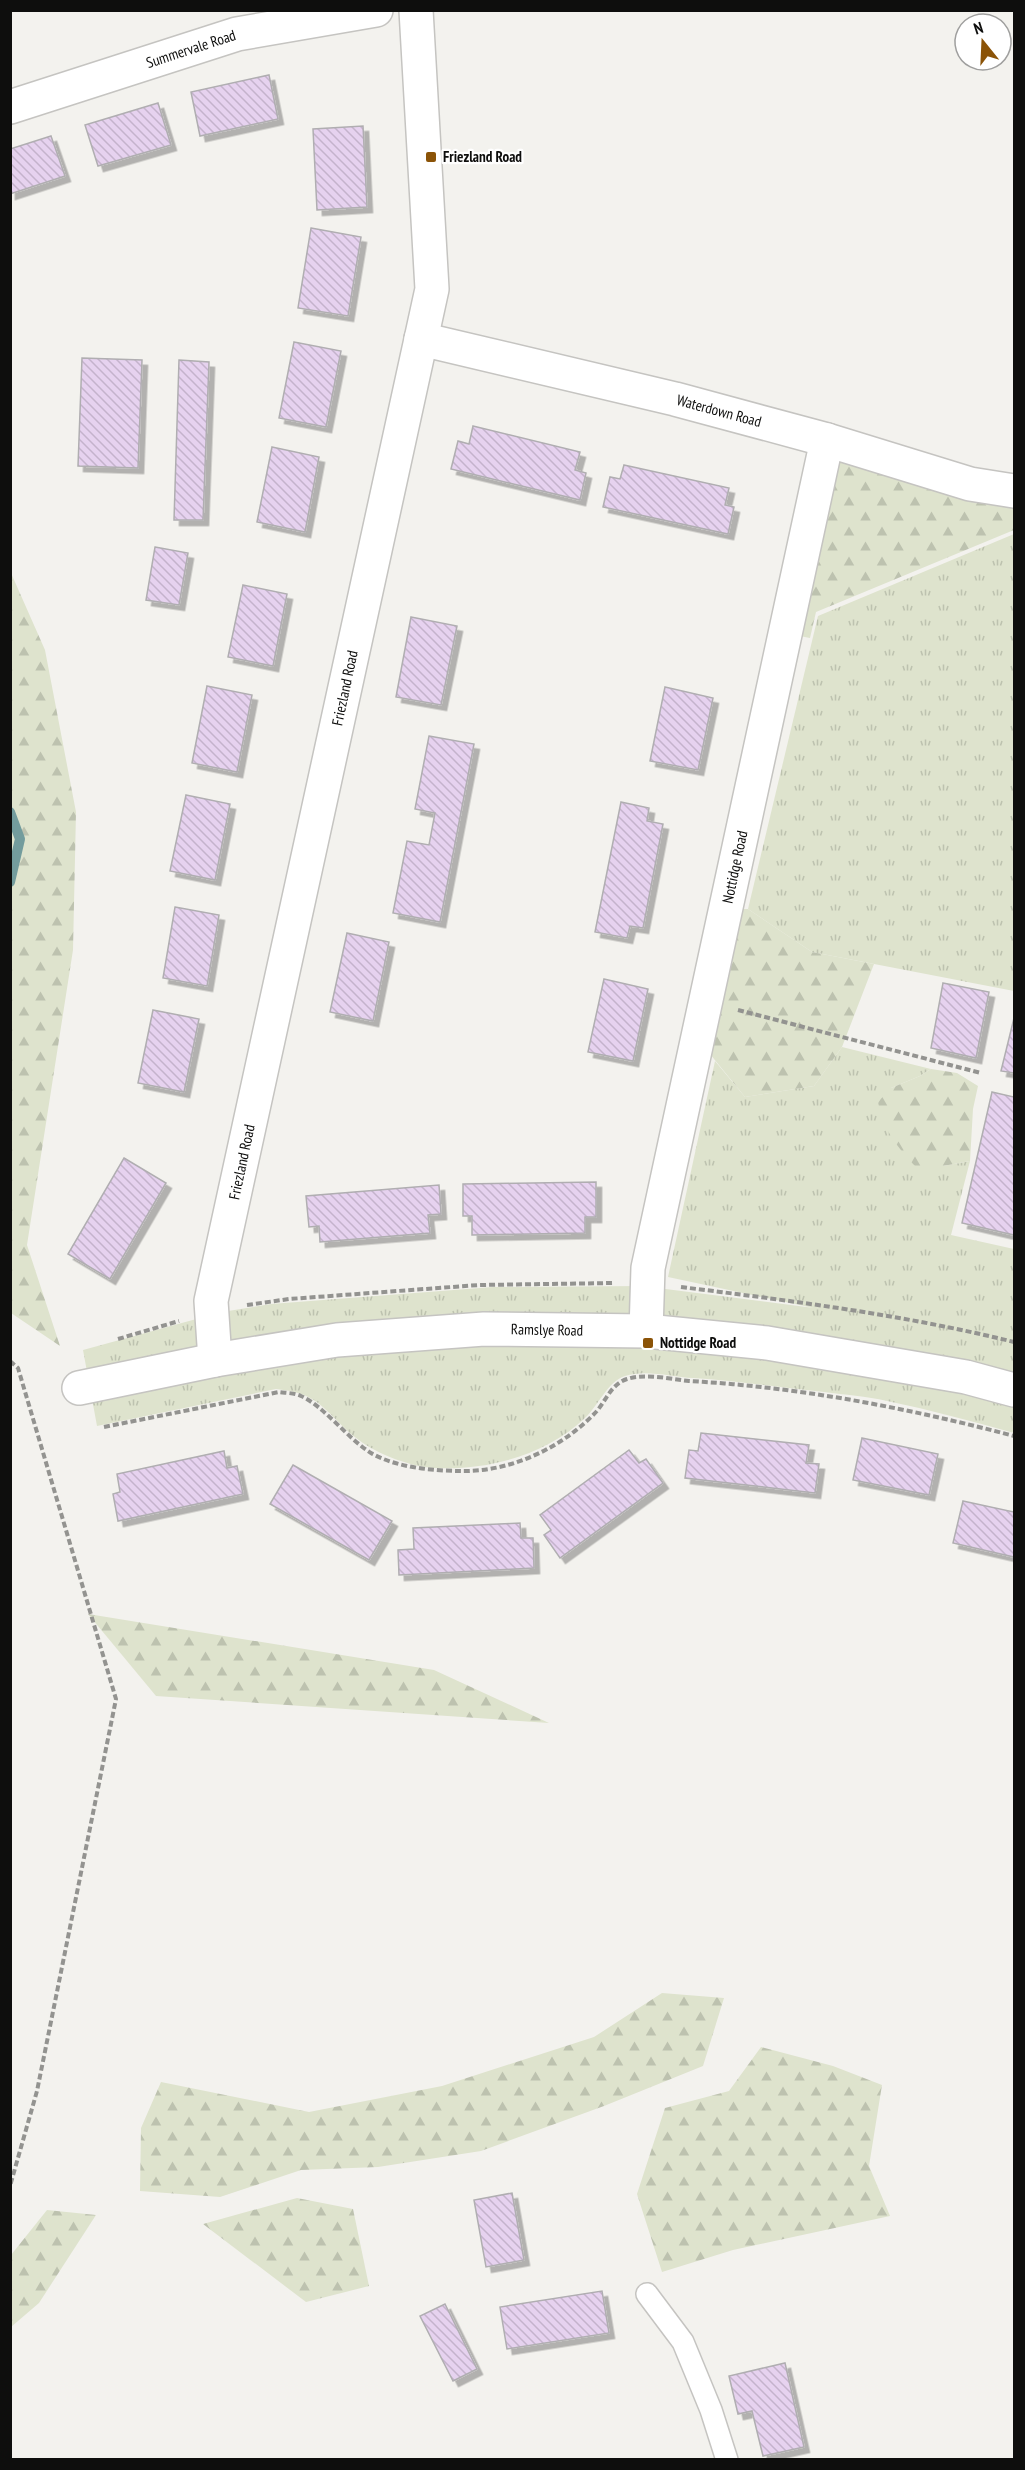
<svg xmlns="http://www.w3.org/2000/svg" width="1025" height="2470" viewBox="0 0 1025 2470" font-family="'PT Sans Narrow',sans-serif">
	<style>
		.grass { fill: url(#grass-tufts) }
		.forest { fill: url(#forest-firs) }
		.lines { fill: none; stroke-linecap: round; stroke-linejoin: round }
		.stream { stroke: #739c9d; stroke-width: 10 }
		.building { fill: url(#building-back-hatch); stroke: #b0aeb1; stroke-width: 1.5; filter: url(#shadow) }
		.service-casing { stroke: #c5c4c1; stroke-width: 24 }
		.minor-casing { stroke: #c5c4c1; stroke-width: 36 }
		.path { stroke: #939390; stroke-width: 4; stroke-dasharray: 6 3; stroke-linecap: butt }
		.service { stroke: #fff; stroke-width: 21 }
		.minor { stroke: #fff; stroke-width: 33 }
		.poi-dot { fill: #8b5307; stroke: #fff; stroke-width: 2 }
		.labels { text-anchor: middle; stroke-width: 4.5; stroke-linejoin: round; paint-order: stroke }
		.street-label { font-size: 15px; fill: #0e0e0d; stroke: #fff }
		.poi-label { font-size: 15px; font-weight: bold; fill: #0e0e0d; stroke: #fff; text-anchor: start }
	</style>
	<defs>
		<pattern id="grass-tufts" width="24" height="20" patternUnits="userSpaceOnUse" patternTransform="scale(1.5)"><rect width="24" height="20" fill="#dee3cd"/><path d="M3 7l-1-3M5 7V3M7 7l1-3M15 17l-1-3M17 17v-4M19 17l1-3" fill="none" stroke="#bdc2af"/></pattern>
		<pattern id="forest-firs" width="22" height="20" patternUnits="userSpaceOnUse" patternTransform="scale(1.5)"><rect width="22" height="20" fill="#dee3cd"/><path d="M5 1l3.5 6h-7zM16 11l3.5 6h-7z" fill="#bdc2af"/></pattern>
		<pattern id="building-back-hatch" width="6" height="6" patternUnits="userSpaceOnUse" patternTransform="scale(1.5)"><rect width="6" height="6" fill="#e6d2ef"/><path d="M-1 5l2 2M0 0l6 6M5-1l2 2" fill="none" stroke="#c4b3cc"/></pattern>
		<filter id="shadow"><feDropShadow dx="5.5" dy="5.5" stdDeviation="0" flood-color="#0004"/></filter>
	</defs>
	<rect width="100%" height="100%" fill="#f3f2ee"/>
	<g class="grass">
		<polygon points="1014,534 1014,991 812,952 748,909 818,616"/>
		<path d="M842,1047l89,22 -11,7 -29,12 52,78 27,-5 -19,74 63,14v184c-42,-12 -84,-23 -127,-32 -21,-5 -42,-6 -63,-9 -44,-5 -87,-11 -131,-14 -21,-1 -47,-9 -68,-2 -18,6 -26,29 -40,42 -39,37 -97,53 -151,50 -28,-2 -62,-16 -83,-34 -29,-26 -33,-41 -75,-45l-179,37 -14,-76 139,-38 49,-8 222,-17 149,-1 172,22 -146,-31 47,-216 30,36 69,-11z"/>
	</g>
	<g class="forest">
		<polygon points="830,444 1014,495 1014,530 816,612 810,638 789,634"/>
		<polygon points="11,573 45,650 76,812 73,950 27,1245 60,1346 11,1313"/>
		<polygon points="728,909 748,909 812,952 874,964 842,1047 814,1086 745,1097 701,1043"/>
		<path d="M931,1069l26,4 21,13 -5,23 -3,52 -27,5h-28c-19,-21 -31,-35 -37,-64l13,-14 29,-12z"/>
		<polygon points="88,1614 434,1670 549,1723 156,1696"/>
		<polygon points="662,1993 724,1998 703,2066 604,2106 481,2151 378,2167 301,2170 220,2197 140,2191 141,2128 161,2082 309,2112 442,2086 594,2037"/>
		<polygon points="761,2047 833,2066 882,2085 869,2166 890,2216 733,2250 662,2272 637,2194 665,2108 729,2091"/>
		<polygon points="297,2198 353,2209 369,2286 306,2302 203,2224"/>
		<polygon points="47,2210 96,2215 39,2303 11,2327 11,2255"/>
	</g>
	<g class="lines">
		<polyline class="stream" points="10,812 20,839 10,882"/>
	</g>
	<g class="building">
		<polygon points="269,75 278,119 200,136 191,92"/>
		<polygon points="158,103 171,145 98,166 85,125"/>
		<polygon points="363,126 367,207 317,210 313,129"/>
		<polygon points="51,136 65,176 10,194 10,149"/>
		<polygon points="311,228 361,237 348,316 298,308"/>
		<polygon points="294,342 341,351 326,427 279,418"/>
		<polygon points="82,358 142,360 138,468 78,466"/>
		<polygon points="179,360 209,362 203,520 174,520"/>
		<polygon points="473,426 580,452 575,470 586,473 580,500 451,469 458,441 469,444"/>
		<polygon points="272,447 319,457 305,532 257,522"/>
		<polygon points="624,465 729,488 725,505 734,507 728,534 603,507 610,477 620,479"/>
		<polygon points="155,547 188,553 179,605 146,600"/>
		<polygon points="243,585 287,594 273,666 228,657"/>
		<polygon points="411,617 457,626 441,705 396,697"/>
		<polygon points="207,686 252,695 237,772 192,763"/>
		<polygon points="665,687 713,698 698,770 650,761"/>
		<polygon points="429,736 474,744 440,922 393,913 407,841 429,845 435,813 415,809"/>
		<polygon points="186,795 230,804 215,880 170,871"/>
		<polygon points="621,802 649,808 647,821 663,824 643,928 630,926 627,938 595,932"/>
		<polygon points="175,907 219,915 207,986 163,978"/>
		<polygon points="347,933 389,942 373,1021 330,1012"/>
		<polygon points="604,979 648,989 633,1061 588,1052"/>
		<polygon points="943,983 989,992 976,1058 931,1048"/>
		<polygon points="153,1010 199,1019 184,1092 138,1083"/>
		<polygon points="1014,1018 1014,1073 1001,1071"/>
		<polygon points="992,1092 1014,1097 1014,1235 962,1223"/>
		<polygon points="124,1158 166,1183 110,1279 68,1254"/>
		<polygon points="596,1182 596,1217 585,1217 585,1233 472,1235 472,1216 463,1216 463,1184"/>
		<polygon points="439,1185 441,1214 428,1215 430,1233 320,1242 319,1226 309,1227 306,1196"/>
		<polygon points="701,1433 809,1445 806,1463 819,1464 815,1493 685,1478 689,1450 698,1451"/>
		<polygon points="862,1438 938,1454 929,1495 853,1480"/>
		<polygon points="629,1450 639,1463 646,1459 663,1483 560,1558 544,1535 551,1530 540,1515"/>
		<polygon points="224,1451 227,1468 237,1466 243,1494 118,1521 113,1494 120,1492 117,1474"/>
		<polygon points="293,1465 392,1521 369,1560 270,1504"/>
		<polygon points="963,1501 1014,1512 1014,1557 953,1543"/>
		<polygon points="520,1523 521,1538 533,1538 534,1568 399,1575 398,1550 414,1549 413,1528"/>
		<polygon points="512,2193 524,2260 486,2267 474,2200"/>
		<polygon points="602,2291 609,2333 507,2349 500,2307"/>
		<polygon points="445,2304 477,2369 453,2381 420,2316"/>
		<polygon points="785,2363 804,2447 763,2456 752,2411 738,2414 729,2376"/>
	</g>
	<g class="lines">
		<g class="service-casing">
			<polyline id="service" points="647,2294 683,2342 711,2410 727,2460"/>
		</g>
		<g class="minor-casing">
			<g id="minor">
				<polyline points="10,107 237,34 376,10"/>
				<polyline points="421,339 675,399 827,440 970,484 1014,491"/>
				<polyline points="646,1331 648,1268 827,440"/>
				<polyline points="215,1360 211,1301 432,289 416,10"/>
				<polyline points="79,1388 215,1360 337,1340 484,1329 646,1331 767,1343 966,1377 1014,1390"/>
			</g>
		</g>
		<g class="path">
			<polyline points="738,1010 981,1073"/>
			<path d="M681,1287c112,14 224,28 333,55"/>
			<polyline points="247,1305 289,1299 479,1285 614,1283"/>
			<polyline points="118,1339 179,1321"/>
			<polyline points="10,1361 18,1368 116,1699 37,2091 10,2186"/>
			<path d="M104,1427l175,-35c7,1 16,1 22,4 24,11 46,42 70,57 26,15 63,18 93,18 49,0 99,-24 132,-59 10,-11 15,-28 31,-33 19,-6 42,0 62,2 110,6 219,27 325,55"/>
		</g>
		<use href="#service" class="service"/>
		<use href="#minor" class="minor"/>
	</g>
	<g class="poi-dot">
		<rect x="425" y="151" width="12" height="12" rx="3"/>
		<rect x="642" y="1337" width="12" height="12" rx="3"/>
	</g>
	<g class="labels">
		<g class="street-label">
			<text transform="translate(191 49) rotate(-18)" y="5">Summervale Road</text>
			<text transform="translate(719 411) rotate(15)" y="5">Waterdown Road</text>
			<text transform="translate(345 688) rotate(-78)" y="5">Friezland Road</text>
			<text transform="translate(735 867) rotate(-78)" y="5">Nottidge Road</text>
			<text transform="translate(242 1162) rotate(-78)" y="5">Friezland Road</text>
			<text transform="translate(547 1330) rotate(1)" y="5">Ramslye Road</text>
		</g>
		<g class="poi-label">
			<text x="443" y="162">Friezland Road</text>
			<text x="660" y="1348">Nottidge Road</text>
		</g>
	</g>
	<rect width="1025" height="2470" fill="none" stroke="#0e0e0d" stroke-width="24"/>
	<g transform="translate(983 42) rotate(342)"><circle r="28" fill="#ffffff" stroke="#9f9f9e" stroke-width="1.5"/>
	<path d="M0-4.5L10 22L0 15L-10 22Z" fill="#8b5307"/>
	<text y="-9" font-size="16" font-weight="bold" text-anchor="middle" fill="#0e0e0d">N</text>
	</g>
</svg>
